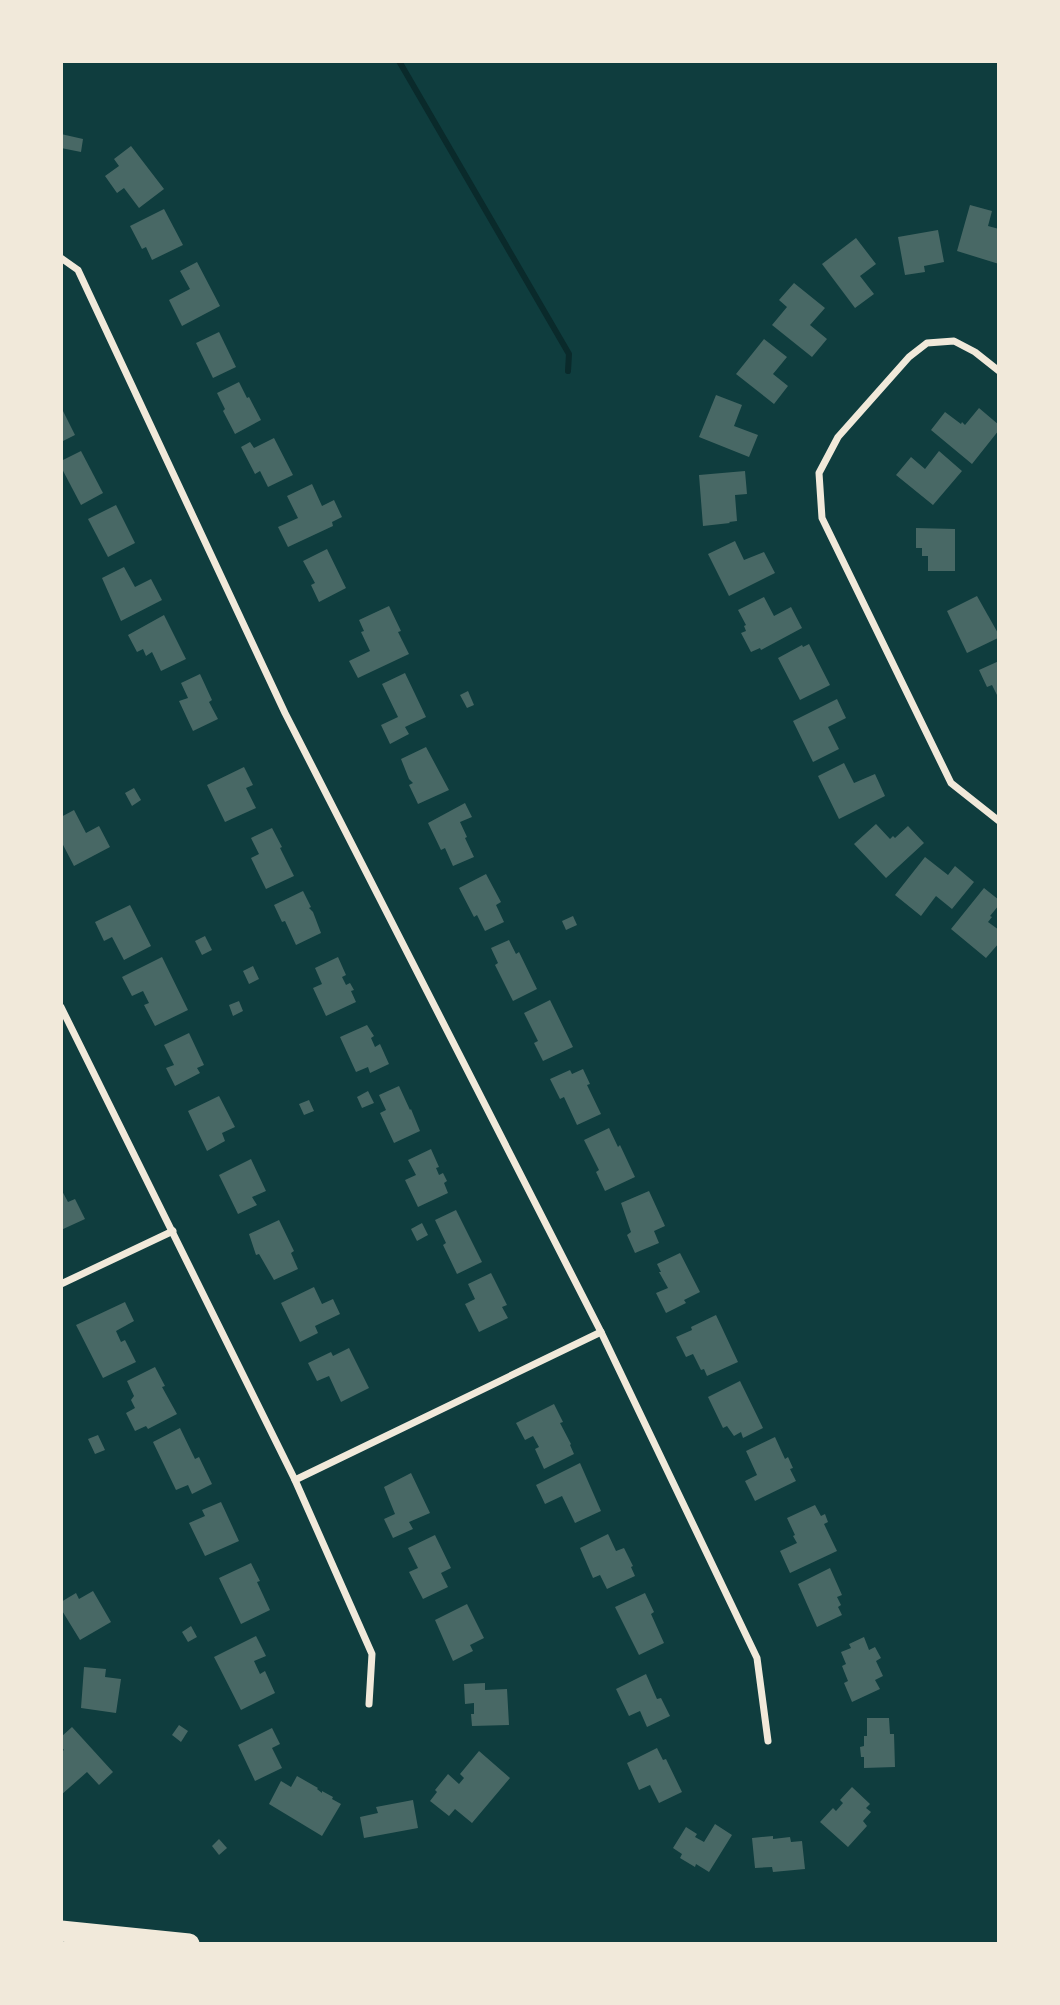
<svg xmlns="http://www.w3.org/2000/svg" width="1060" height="2005" viewBox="0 0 1060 2005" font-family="Overpass,sans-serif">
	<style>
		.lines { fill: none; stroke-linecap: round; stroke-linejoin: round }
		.stream { stroke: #0a2a2b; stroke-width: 6 }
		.building { fill: #486865 }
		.minor { stroke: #f1e9da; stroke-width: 7 }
		.motorway { stroke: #f1e9da; stroke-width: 21 }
	</style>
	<rect width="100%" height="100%" fill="#0f3d3e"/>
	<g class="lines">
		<polyline class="stream" points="399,61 569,354 568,371"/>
	</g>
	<g class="building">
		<polygon points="61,134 83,139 81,152 61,148"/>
		<polygon points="131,146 164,189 139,208 124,188 117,193 105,176 119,166 114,159"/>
		<polygon points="970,205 992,211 988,226 999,229 999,264 957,251"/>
		<polygon points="164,209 183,245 152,260 146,247 142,249 130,226"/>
		<polygon points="938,230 944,262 924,266 925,272 905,275 898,237"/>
		<polygon points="856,238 876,264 860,276 874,294 855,308 822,264"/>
		<polygon points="197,262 220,306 182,326 169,300 190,289 180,271"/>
		<polygon points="794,283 825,308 810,325 827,339 812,357 772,325 787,307 779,300"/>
		<polygon points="219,332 236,367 213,378 196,343"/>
		<polygon points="764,339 787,357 773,374 788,386 774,404 736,374"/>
		<polygon points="239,382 247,398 249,397 261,420 235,434 223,411 225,409 217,393"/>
		<polygon points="716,395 742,405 734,426 758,435 749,457 699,437"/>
		<polygon points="61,407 75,435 61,442"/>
		<polygon points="979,408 999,425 999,430 972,464 931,430 945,412 961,424 962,422 965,425"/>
		<polygon points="274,438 293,475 268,487 260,471 255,474 241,447 250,442 254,448"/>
		<polygon points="81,451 103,493 81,505 61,467 61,461"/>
		<polygon points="939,451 962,471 933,505 896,475 911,457 925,469"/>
		<polygon points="745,471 747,494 735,495 737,521 729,522 730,523 703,526 699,475"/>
		<polygon points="312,484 322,506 334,500 342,517 332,522 333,526 288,547 278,527 298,518 287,496"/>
		<polygon points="116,505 135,543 108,557 88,519"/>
		<polygon points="916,528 955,529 955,571 928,571 928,556 922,556 922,548 916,548"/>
		<polygon points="735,541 744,560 764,552 775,573 729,596 708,554"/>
		<polygon points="327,549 346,588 319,602 311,585 315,583 303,561"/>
		<polygon points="124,567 135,587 151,579 162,600 121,621 102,578"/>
		<polygon points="977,596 999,635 998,638 967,653 947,611"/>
		<polygon points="764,597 774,616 791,607 802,628 761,650 760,648 751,652 741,633 746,631 744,626 746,625 738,610"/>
		<polygon points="389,606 401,631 398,632 409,654 358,678 349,661 370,651 361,632 364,631 359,620"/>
		<polygon points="164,615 186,659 161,671 152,652 146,656 143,649 137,652 128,635"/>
		<polygon points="809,644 830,685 800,700 778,658 802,645 803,647"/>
		<polygon points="999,661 999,699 992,685 987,687 979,670"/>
		<polygon points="405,673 426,717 405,727 409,734 390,744 381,725 398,717 382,684"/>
		<polygon points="200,674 212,700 209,702 218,719 193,731 179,701 188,698 181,683"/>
		<polygon points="468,691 474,705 467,708 460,695"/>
		<polygon points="837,699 846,718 828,727 839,749 813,762 793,721"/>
		<polygon points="426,747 449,790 418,804 409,785 413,783 409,779 401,759"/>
		<polygon points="844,763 854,783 875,774 885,796 839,819 818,776"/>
		<polygon points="244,767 253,785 246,788 256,808 225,822 207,785"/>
		<polygon points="134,788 141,800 132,806 125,793"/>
		<polygon points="465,803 472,817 460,822 467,837 465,838 474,857 453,866 445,848 441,850 428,823"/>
		<polygon points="74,810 86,833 99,826 110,847 74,866 61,841 61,817"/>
		<polygon points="876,824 890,839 893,836 895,838 908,826 924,843 886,878 854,844"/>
		<polygon points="272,828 282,847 280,848 294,876 266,889 251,858 259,854 251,838"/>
		<polygon points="925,857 948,875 955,866 974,882 952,909 936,896 921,916 895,895"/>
		<polygon points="486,874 501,902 496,905 504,922 485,931 477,915 474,917 459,888"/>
		<polygon points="984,888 999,900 999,905 990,916 992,917 988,922 999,930 999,943 986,958 951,929"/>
		<polygon points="303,891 311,907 309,908 313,912 321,933 296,945 285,921 282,922 274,905"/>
		<polygon points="130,905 151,946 124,960 112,937 104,941 95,922"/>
		<polygon points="573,916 577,925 566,930 562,921"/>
		<polygon points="205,936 212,950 202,955 195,941"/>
		<polygon points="509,940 516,954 519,952 537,989 513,1001 495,965 498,963 491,948"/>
		<polygon points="162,957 188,1010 155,1026 144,1005 149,1003 143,991 132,996 122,977"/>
		<polygon points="338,957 346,975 342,977 346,985 350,983 354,990 351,991 356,1002 326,1016 313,988 322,984 315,968"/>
		<polygon points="253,966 259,979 249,984 243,971"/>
		<polygon points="550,1000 573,1047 543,1061 534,1043 538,1041 524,1013"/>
		<polygon points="239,1001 243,1011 233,1016 229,1005"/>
		<polygon points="367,1025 374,1036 371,1038 375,1047 380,1044 389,1064 370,1073 368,1067 356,1072 340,1037"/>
		<polygon points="189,1033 204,1065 197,1068 200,1073 175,1086 166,1068 174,1065 164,1045"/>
		<polygon points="583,1069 590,1084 587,1085 601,1114 577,1125 564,1097 560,1099 550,1079 570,1070 572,1074"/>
		<polygon points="399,1086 410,1110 411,1109 420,1131 394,1143 380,1113 386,1110 379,1095"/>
		<polygon points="368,1091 374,1103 362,1108 357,1097"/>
		<polygon points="219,1096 235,1127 222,1133 225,1141 207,1151 188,1111"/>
		<polygon points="309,1100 314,1111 304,1115 299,1104"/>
		<polygon points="609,1128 618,1147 620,1145 635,1177 605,1191 596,1172 599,1170 584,1140"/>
		<polygon points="431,1149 439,1167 436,1168 439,1175 443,1173 447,1181 444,1183 448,1193 418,1207 405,1180 416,1175 408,1160"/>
		<polygon points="251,1159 266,1191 252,1197 257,1205 238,1214 219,1175"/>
		<polygon points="61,1189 68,1202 75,1199 85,1219 61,1230"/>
		<polygon points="649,1191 665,1226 654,1231 659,1243 635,1253 627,1235 631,1232 621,1203"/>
		<polygon points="456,1210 482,1262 457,1274 443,1245 446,1243 435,1220"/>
		<polygon points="279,1220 294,1251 291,1253 298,1269 274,1280 259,1254 256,1255 249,1234"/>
		<polygon points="422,1223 428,1235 417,1241 411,1229"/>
		<polygon points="680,1253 700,1292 684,1300 686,1303 666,1313 656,1293 668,1288 659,1272 661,1272 657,1264"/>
		<polygon points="491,1273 507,1305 502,1307 508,1318 479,1332 465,1304 475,1299 468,1284"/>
		<polygon points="314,1287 322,1304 333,1299 340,1314 315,1326 318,1333 300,1342 281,1303"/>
		<polygon points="125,1302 134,1321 116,1331 121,1342 125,1340 136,1362 103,1378 76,1325"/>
		<polygon points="716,1315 738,1362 707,1376 704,1369 701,1370 693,1354 686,1357 676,1337 692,1330 691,1327"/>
		<polygon points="349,1348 369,1388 341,1402 329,1376 317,1381 308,1363 331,1352 333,1356"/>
		<polygon points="155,1367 165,1386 162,1387 177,1414 148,1429 146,1426 135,1431 126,1413 135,1408 131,1400 134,1396 127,1381"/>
		<polygon points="740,1381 763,1428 743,1438 741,1432 734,1436 727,1426 723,1428 708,1397"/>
		<polygon points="554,1404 563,1422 560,1423 571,1444 570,1445 574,1454 544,1469 535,1449 539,1447 533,1436 525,1440 516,1423"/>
		<polygon points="180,1428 195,1459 199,1457 212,1484 192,1494 188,1485 176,1490 153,1442"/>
		<polygon points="98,1435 105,1450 95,1454 88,1439"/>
		<polygon points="775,1437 785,1459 788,1457 793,1468 790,1469 796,1481 755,1501 745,1481 757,1475 746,1451"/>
		<polygon points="580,1463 601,1511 575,1523 562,1496 545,1504 536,1485"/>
		<polygon points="411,1473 430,1513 409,1522 413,1529 393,1538 384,1519 395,1514 384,1487"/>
		<polygon points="221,1502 239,1541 205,1556 189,1523 205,1516 202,1510"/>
		<polygon points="815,1505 821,1516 825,1514 828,1522 824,1524 837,1551 790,1573 780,1551 797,1543 793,1536 795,1535 787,1518"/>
		<polygon points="608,1534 616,1551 624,1548 633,1566 631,1567 635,1576 607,1589 600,1575 593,1578 580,1548"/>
		<polygon points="435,1535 451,1568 441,1573 448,1587 423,1599 409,1572 418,1568 408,1548"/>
		<polygon points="251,1563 260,1581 257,1582 270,1610 241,1624 219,1578"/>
		<polygon points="830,1568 842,1595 837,1597 841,1605 838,1607 842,1615 817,1627 798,1584"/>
		<polygon points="93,1591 111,1622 80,1640 61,1609 61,1602 76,1593 79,1599"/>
		<polygon points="645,1593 654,1612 651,1614 664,1643 639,1655 615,1607"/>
		<polygon points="467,1604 484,1638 470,1645 473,1651 453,1661 435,1620"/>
		<polygon points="191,1626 197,1637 188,1642 182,1632"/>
		<polygon points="256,1636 266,1656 254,1661 260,1674 265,1671 275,1693 241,1710 214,1657"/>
		<polygon points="864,1637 869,1650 875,1647 881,1658 876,1661 883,1676 875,1680 880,1689 852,1702 844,1683 848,1681 842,1666 846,1664 841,1652 851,1648 849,1644"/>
		<polygon points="84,1667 106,1669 105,1677 121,1679 116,1713 81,1708"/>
		<polygon points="646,1674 657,1699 661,1698 670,1716 647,1727 640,1711 629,1716 616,1689"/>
		<polygon points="485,1683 485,1690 507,1689 509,1725 472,1726 471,1714 474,1714 474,1703 465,1704 464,1684"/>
		<polygon points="867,1718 889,1718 890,1734 894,1734 895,1767 864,1768 864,1757 861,1757 860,1747 864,1746 864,1736 867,1736"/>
		<polygon points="179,1725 188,1731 181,1742 172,1735"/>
		<polygon points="72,1727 113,1772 99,1785 87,1772 61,1795 61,1752 64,1750 61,1746 61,1737"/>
		<polygon points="272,1728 280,1744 272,1748 282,1768 255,1781 238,1745"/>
		<polygon points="657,1748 663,1760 666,1759 682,1792 659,1803 650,1785 639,1790 627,1763"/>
		<polygon points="479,1751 510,1778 472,1823 455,1809 449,1816 430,1801 437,1792 435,1790 448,1774 459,1784 464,1778 460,1774"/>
		<polygon points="297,1776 318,1788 317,1789 322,1793 322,1791 333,1797 332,1799 341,1804 322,1836 269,1804 281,1781 291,1787"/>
		<polygon points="852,1787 870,1804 866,1808 871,1812 863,1821 867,1826 848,1847 820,1822 833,1808 836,1811 843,1803 840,1800"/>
		<polygon points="413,1800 418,1828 364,1838 360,1817 378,1813 376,1807"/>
		<polygon points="715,1824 732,1835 709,1872 696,1864 695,1867 680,1858 682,1854 673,1848 686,1827 697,1834 695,1837 704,1842"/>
		<polygon points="773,1836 773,1839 790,1837 791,1842 802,1841 805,1869 773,1872 772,1867 755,1868 752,1838"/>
		<polygon points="219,1839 227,1848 219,1855 212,1846"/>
	</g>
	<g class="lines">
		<g class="minor">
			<polyline points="61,258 78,270 285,713 601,1332 757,1658 768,1741"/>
			<polyline points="999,371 975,352 954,341 927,343 909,357 838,437 819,473 822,518 951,783 999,821"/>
			<polyline points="61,1007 295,1480 372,1654 369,1704"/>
			<polyline points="61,1284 173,1231"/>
			<polyline points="295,1480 601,1332"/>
		</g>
		<polyline class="motorway" points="61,1931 189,1944"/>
	</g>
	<rect width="1060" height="2005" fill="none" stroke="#f1e9da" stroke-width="126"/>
</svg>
